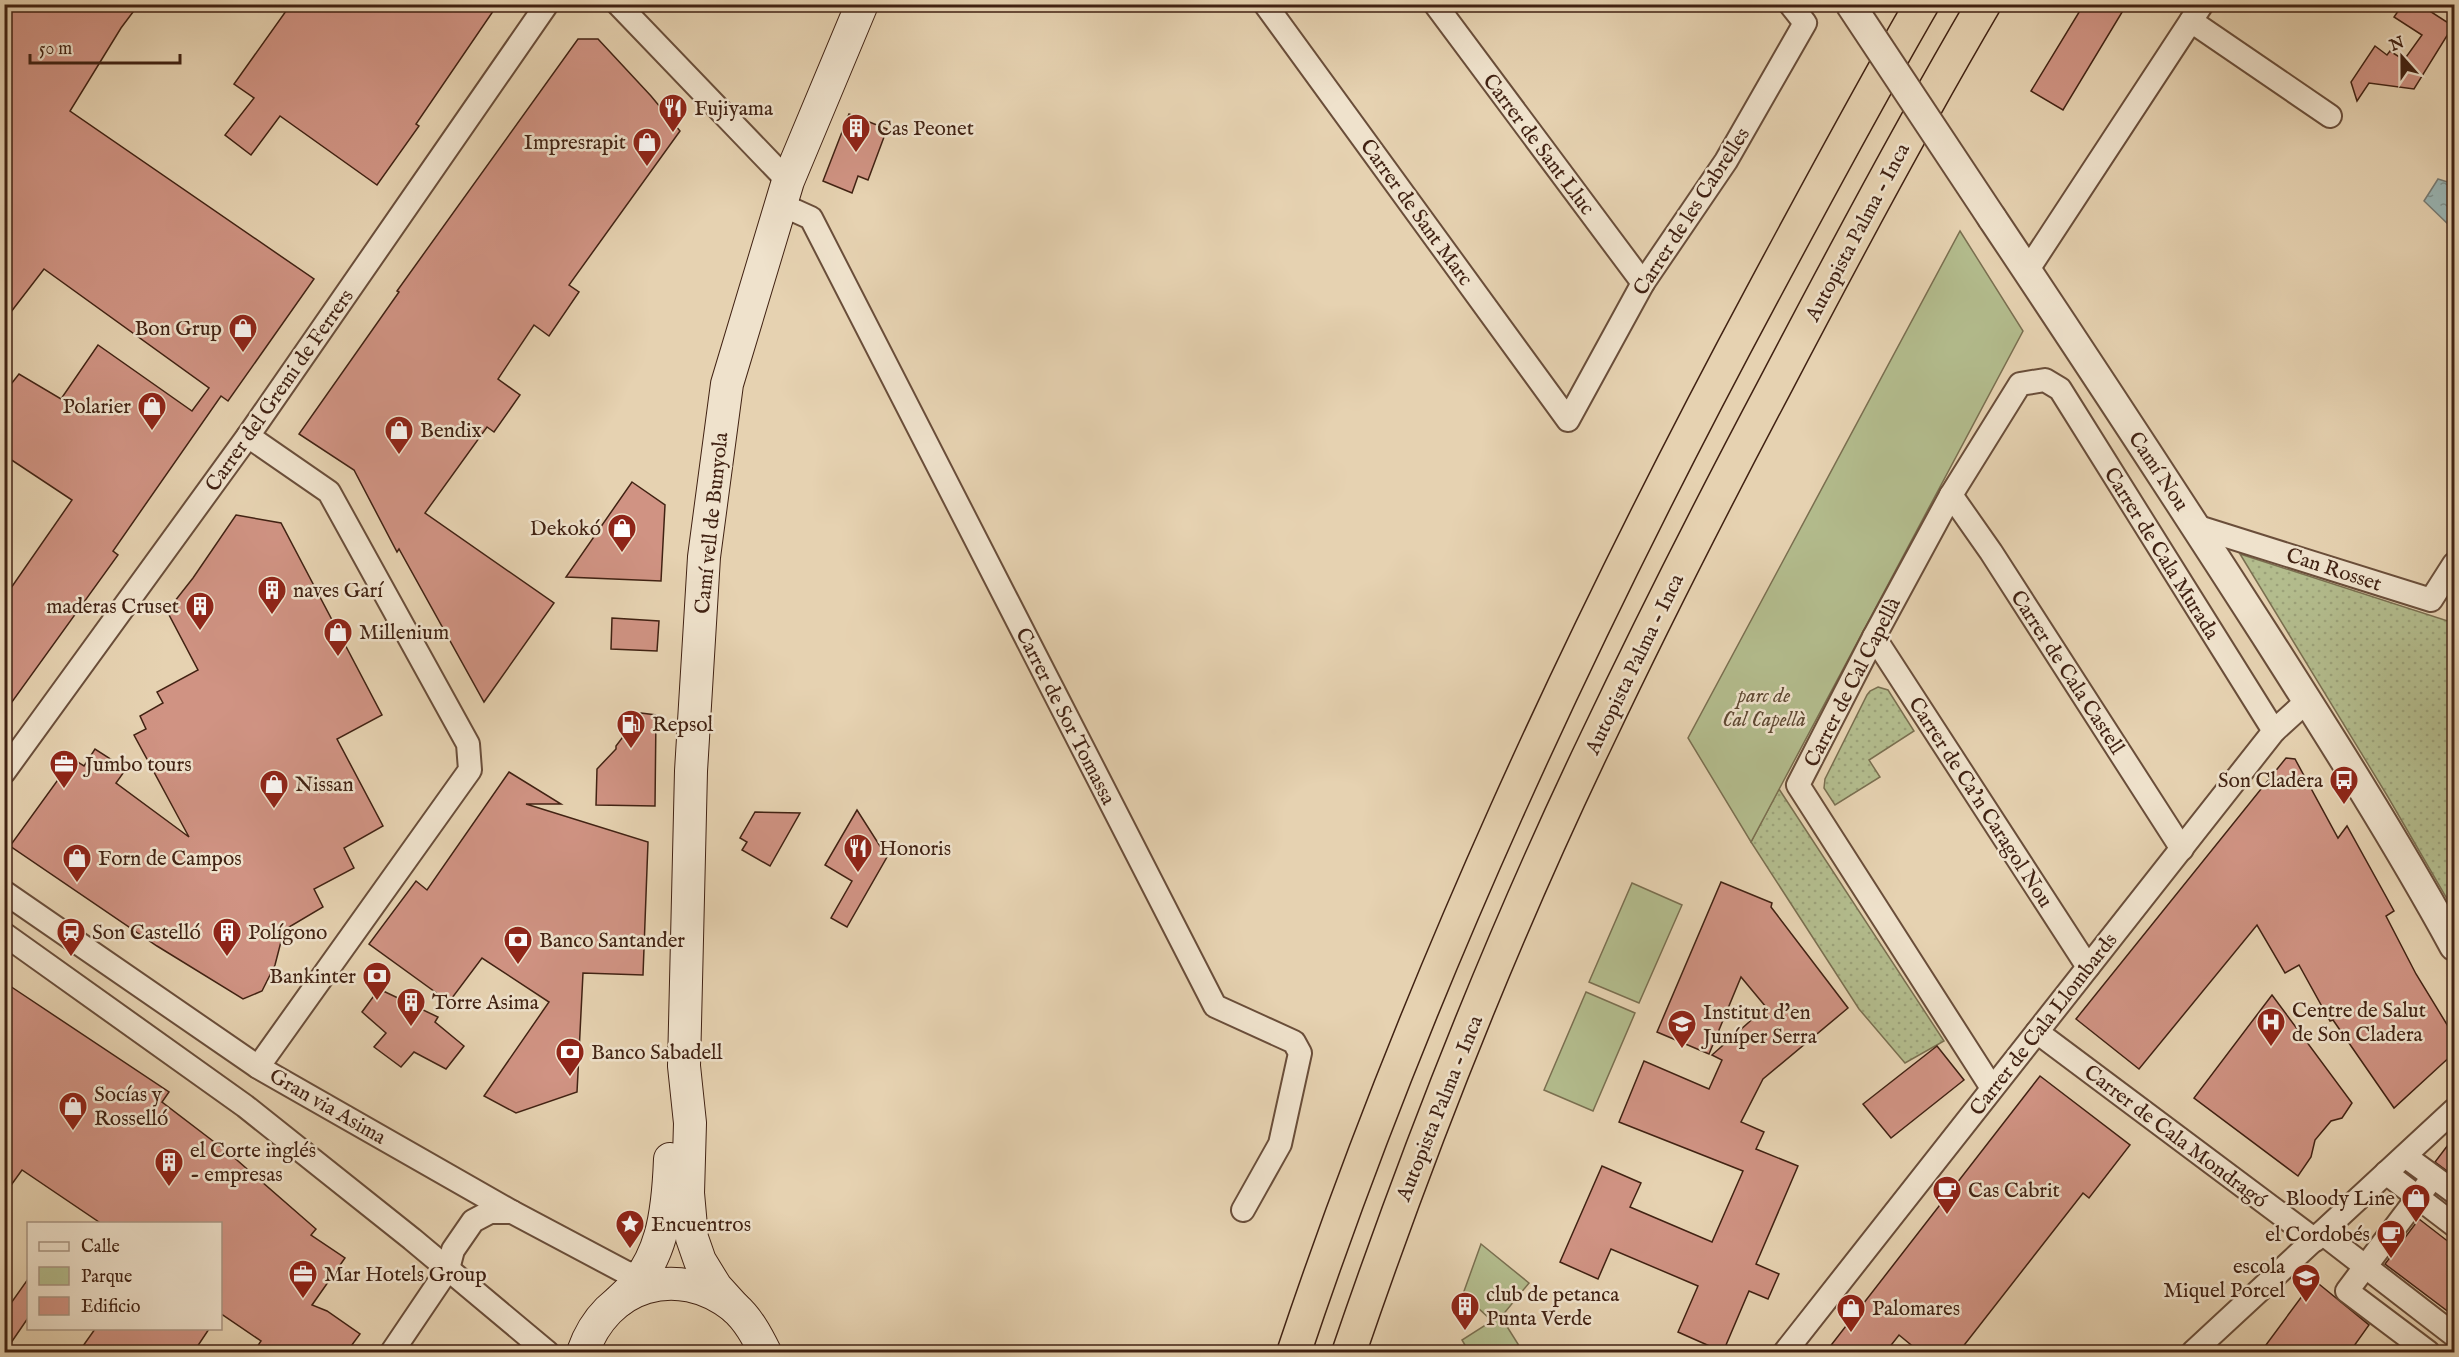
<svg xmlns="http://www.w3.org/2000/svg" width="2459" height="1357" viewBox="0 0 2459 1357" font-family="'IM FELL English',serif">
	<style>
		.grass { fill: url(#grass-dots); stroke: #7a6f50; stroke-width: 1.5 }
		.park { fill: #b3bc8d; stroke: #7a6f50; stroke-width: 1.5 }
		.water { fill: url(#water-ripples); stroke: #767b74; stroke-width: 1.5 }
		.building { fill: #d09383; stroke: #412213; stroke-width: 1.5 }
		.lines { fill: none; stroke-linecap: round; stroke-linejoin: round }
		.minor-casing { stroke: #6a4e3a; stroke-width: 26 }
		.tertiary-casing { stroke: #6a4e3a; stroke-width: 32 }
		.secondary-casing { stroke: #412213; stroke-width: 34 }
		.motorway-casing { stroke: #412213; stroke-width: 36 }
		.minor { stroke: #efe2cc; stroke-width: 22 }
		.tertiary { stroke: #efe2cc; stroke-width: 28 }
		.secondary { stroke: #efe2cc; stroke-width: 32 }
		.motorway { stroke: #e6d2b1; stroke-width: 33 }
		.tertiary-bridge-casing { stroke: #6a4e3a; stroke-width: 32; stroke-linecap: butt }
		.tertiary-bridge { stroke: #efe2cc; stroke-width: 28 }
		.labels { text-anchor: middle; stroke-width: 5; stroke-linejoin: round; paint-order: stroke }
		.poi-label { font-size: 21px; fill: #412213; stroke: #efe2cc; text-anchor: start }
		.street-label { font-size: 21px; fill: #412213; stroke: #efe2cc }
		.park-label { font-size: 21px; font-style: italic; fill: #5e4832; stroke: #efe2cc }
	</style>
	<defs>
		<pattern id="grass-dots" width="8" height="8" patternUnits="userSpaceOnUse" patternTransform="scale(1.5)"><rect width="8" height="8" fill="#b3bc8d"/><path d="M2 2h.1M6 6h.1" fill="none" stroke="#9ba179" stroke-width="1.8" stroke-linecap="round"/></pattern>
		<pattern id="water-ripples" width="26" height="14" patternUnits="userSpaceOnUse" patternTransform="scale(1.5)"><rect width="26" height="14" fill="#99b6b5"/><path d="M2 4q2-2 4 0t4 0M15 11q2-2 4 0t4 0" fill="none" stroke="#7e9492"/></pattern>
	</defs>
	<rect width="100%" height="100%" fill="#e6d2b1"/>
	<filter id="stains"><feTurbulence type="fractalNoise" baseFrequency=".00333" numOctaves="4"/><feColorMatrix values="0 0 0 0 .2 0 0 0 0 .09 0 0 0 0 .02 0 0 0 .5 -.17"/></filter>
	<radialGradient id="worn" r=".72"><stop offset=".6" stop-color="#630" stop-opacity="0"/><stop offset="1" stop-color="#630" stop-opacity=".3"/></radialGradient>
	<g class="grass">
		<polygon points="2240,554 2454,623 2454,911 2388,797"/>
		<polygon points="1878,687 1888,690 1914,731 1869,760 1880,777 1835,805 1824,788 1825,779 1867,695 1870,691"/>
		<polygon points="1779,789 1944,1041 1905,1063 1859,1009 1751,842"/>
	</g>
	<g class="park">
		<polygon points="1960,231 2023,331 1751,842 1688,738"/>
		<polygon points="1632,883 1682,905 1639,1003 1589,982"/>
		<polygon points="1586,992 1635,1013 1593,1111 1544,1090"/>
		<polygon points="1481,1244 1529,1283 1501,1317 1523,1352 1469,1352 1462,1340 1492,1321 1463,1294"/>
	</g>
	<polygon class="water" points="2438,179 2454,184 2454,220 2450,226 2424,201"/>
	<g class="building">
		<polygon points="4,4 139,4 121,28 70,111 314,279 228,401 221,396 113,551 118,555 4,713 4,598 72,500 4,455 4,393 19,374 61,399 98,345 192,411 209,388 44,269 4,321"/>
		<polygon points="291,4 498,4 416,124 419,126 377,185 280,116 251,155 225,135 254,98 234,84"/>
		<polygon points="2084,4 2127,4 2063,110 2031,91"/>
		<polygon points="2403,4 2419,4 2453,26 2414,89 2369,83 2357,101 2351,82 2375,46 2387,55 2390,51 2404,60 2422,35 2394,17"/>
		<polygon points="578,39 598,39 651,96 680,131 569,285 579,292 549,336 534,325 498,379 520,395 494,432 487,427 425,513 554,603 484,702 399,549 397,552 354,470 299,434 399,292 397,291"/>
		<polygon points="849,114 887,129 868,180 858,176 852,193 823,181"/>
		<polygon points="632,482 665,505 661,581 566,577"/>
		<polygon points="236,515 281,523 382,715 337,739 383,826 344,848 354,868 314,889 323,907 284,930 275,965 262,991 243,999 157,946 10,846 73,759 84,766 95,749 126,769 116,783 189,837 134,735 146,729 140,716 163,703 157,692 198,670 167,611 193,578"/>
		<polygon points="612,618 659,621 657,651 611,649"/>
		<polygon points="641,713 656,715 655,806 596,805 597,769 616,749 616,746"/>
		<polygon points="2286,758 2295,759 2338,838 2347,826 2394,911 2386,916 2416,974 2454,1036 2454,1053 2394,1108 2333,1020 2330,1021 2299,965 2285,973 2257,925 2139,1069 2076,1019"/>
		<polygon points="509,772 561,804 526,804 648,842 643,975 583,973 577,1092 516,1113 484,1096 549,1002 482,958 449,1002 369,944 416,881 427,890"/>
		<polygon points="857,810 887,857 847,927 831,918 852,881 825,865"/>
		<polygon points="755,812 800,813 770,866 742,850 747,842 740,838"/>
		<polygon points="1721,882 1772,903 1771,907 1848,1008 1763,1079 1741,1122 1764,1132 1756,1149 1798,1166 1756,1264 1779,1274 1768,1299 1749,1291 1723,1352 1678,1332 1698,1286 1611,1249 1598,1279 1560,1262 1602,1166 1641,1183 1630,1207 1712,1242 1743,1171 1619,1122 1644,1061 1709,1089 1722,1060 1712,1055 1766,1007 1741,977 1709,1054 1657,1032"/>
		<polygon points="4,982 169,1092 162,1102 230,1154 316,1229 311,1235 345,1258 312,1305 327,1311 360,1334 346,1353 253,1353 261,1341 220,1313 220,1224 102,1224 22,1170 4,1195"/>
		<polygon points="379,989 438,1017 435,1022 464,1046 446,1069 414,1052 401,1067 374,1047 386,1033 362,1012"/>
		<polygon points="2272,995 2352,1103 2342,1118 2331,1121 2315,1140 2311,1157 2298,1176 2194,1098"/>
		<polygon points="1937,1046 1964,1080 1891,1138 1863,1104"/>
		<polygon points="2040,1076 2130,1145 2089,1198 2083,1193 1958,1353 1921,1353 1899,1335 1885,1353 1825,1353"/>
		<polygon points="2454,1137 2454,1176 2435,1162"/>
		<polygon points="2419,1219 2454,1246 2454,1316 2385,1264"/>
		<polygon points="28,1279 28,1318 4,1353 4,1313"/>
		<polygon points="2314,1280 2369,1325 2349,1353 2260,1353"/>
		<polygon points="95,1329 209,1329 193,1353 78,1353"/>
	</g>
	<g class="lines">
		<g class="minor-casing">
			<g id="minor">
				<polyline points="618,4 788,181"/>
				<polyline points="1265,4 1568,420 1643,283 1726,161 1805,23 1790,4"/>
				<polyline points="1435,4 1643,283"/>
				<polyline points="2191,21 2330,116"/>
				<polyline points="780,204 811,218 1215,1006 1294,1042 1300,1053 1280,1144 1243,1210"/>
				<polyline points="2027,271 2202,4"/>
				<polyline points="248,436 329,492 468,744 470,770 258,1067"/>
				<polyline points="1951,495 1991,552 2182,849"/>
				<polyline points="2195,526 2431,600 2454,564"/>
				<polyline points="1874,637 2088,967"/>
				<polyline points="4,772 248,436 547,4"/>
				<polyline points="4,892 258,1067 512,1212 625,1272 652,1280"/>
				<polyline points="4,934 245,1106 412,1239 547,1352"/>
				<polyline points="2037,1032 2315,1240"/>
				<polyline points="1992,1088 1798,785 1874,637 1951,495 2020,384 2045,380 2060,389 2274,731"/>
				<polyline points="2405,1156 2454,1192"/>
				<polyline points="2386,1173 2454,1225"/>
				<polyline points="2322,1233 2454,1335"/>
				<polyline points="392,1352 448,1269 453,1250 473,1221 490,1212 512,1212"/>
				<polyline points="1785,1352 2274,731 2307,701"/>
				<polyline points="2193,1352 2454,1110"/>
				<polyline points="2428,1352 2347,1291 2433,1177"/>
			</g>
		</g>
		<g class="tertiary-casing">
			<path id="tertiary" d="M1992,218c93,139 184,278 274,418 65,102 130,204 188,310"/>
		</g>
		<g class="secondary-casing">
			<g id="secondary">
				<path d="M620,1300c43,-37 48,-88 50,-141"/>
				<polyline points="735,1308 716,1287 700,1261 692,1238 688,1193 690,1123 684,1066 691,771 704,557 727,384 788,181 862,4"/>
				<path d="M583,1352c23,-67 94,-90 151,-45 14,12 23,29 31,45"/>
			</g>
		</g>
		<g class="motorway-casing">
			<g id="motorway">
				<path d="M1294,1352c123,-367 286,-718 469,-1059 52,-97 104,-194 159,-289"/>
				<path d="M1349,1352c71,-207 152,-413 247,-611 57,-120 117,-238 179,-355 67,-128 135,-256 209,-382"/>
			</g>
		</g>
		<use href="#minor" class="minor"/>
		<use href="#tertiary" class="tertiary"/>
		<use href="#secondary" class="secondary"/>
		<use href="#motorway" class="motorway"/>
		<g class="tertiary-bridge-casing">
			<polyline id="tertiary-bridge" points="1850,4 1992,218"/>
		</g>
		<use href="#tertiary-bridge" class="tertiary-bridge"/>
	</g>
	<defs>
		<g id="restaurant-pin" transform="scale(1.5)"><path d="M0 17L-7.5 6A9.5 9.5 0 1 1 7.5 6Z" fill="#8f2418" stroke="#efe2cc"/><path d="M-5-6h1v4h1v-4h1v4h1v-4h1v5L-1.5 .5V6h-2V.5L-5-1ZM5-6V6H3V1.5H1.5Q1.5-4 5-6Z" fill="#fff"/></g>
		<g id="building-pin" transform="scale(1.5)"><path d="M0 17L-7.5 6A9.5 9.5 0 1 1 7.5 6Z" fill="#8f2418" stroke="#efe2cc"/><path d="M-4-6H4V6H1V3H-1V6H-4ZM-2.5-4.3h1.7v1.8h-1.7ZM.8-4.3h1.7v1.8H.8ZM-2.5-1h1.7V.8h-1.7ZM.8-1h1.7V.8H.8Z" fill="#fff"/></g>
		<g id="shop-pin" transform="scale(1.5)"><path d="M0 17L-7.5 6A9.5 9.5 0 1 1 7.5 6Z" fill="#8f2418" stroke="#efe2cc"/><path d="M-5-2.5h2.3a2.7 3.5 0 0 1 5.4 0H5L5.5 6h-11ZM-1.5-2.5h3a1.5 2.3 0 0 0-3 0Z" fill="#fff"/></g>
		<g id="fuel-pin" transform="scale(1.5)"><path d="M0 17L-7.5 6A9.5 9.5 0 1 1 7.5 6Z" fill="#8f2418" stroke="#efe2cc"/><path d="M-5.5-6h7V0h2V4h1.3V-2.5L3-4.5l.8-.8L6-3V5H2.5V1h-1V6h-7ZM-4.2-4.7v3.2H.2V-4.7Z" fill="#fff"/></g>
		<g id="office-pin" transform="scale(1.5)"><path d="M0 17L-7.5 6A9.5 9.5 0 1 1 7.5 6Z" fill="#8f2418" stroke="#efe2cc"/><path d="M-6-3h4V-5.5h4V-3h4V5H-6ZM-1-4.5V-3h2v-1.5ZM-6 0V1H6V0Z" fill="#fff"/></g>
		<g id="bus-pin" transform="scale(1.5)"><path d="M0 17L-7.5 6A9.5 9.5 0 1 1 7.5 6Z" fill="#8f2418" stroke="#efe2cc"/><path d="M-5-6H5V4H4V6H2V4H-2V6H-4V4H-5ZM-3.5-4V0h7V-4ZM-3.5 1.2v1.5H-2V1.2ZM2 1.2v1.5H3.5V1.2Z" fill="#fff"/></g>
		<g id="station-pin" transform="scale(1.5)"><path d="M0 17L-7.5 6A9.5 9.5 0 1 1 7.5 6Z" fill="#8f2418" stroke="#efe2cc"/><path d="M-3-6H3Q5-6 5-4V2Q5 4 3 4L4.5 6H3L1.5 4h-3L-3 6H-4.5L-3 4Q-5 4-5 2V-4Q-5-6-3-6ZM-3.5-4v3h7v-3ZM-3.5 1v1.5H-2V1ZM2 1v1.5H3.5V1Z" fill="#fff"/></g>
		<g id="bank-pin" transform="scale(1.5)"><path d="M0 17L-7.5 6A9.5 9.5 0 1 1 7.5 6Z" fill="#8f2418" stroke="#efe2cc"/><path d="M-6-4H6V4H-6ZM0-2.3a2.3 2.3 0 1 0 0 4.6a2.3 2.3 0 1 0 0-4.6Z" fill="#fff"/></g>
		<g id="hospital-pin" transform="scale(1.5)"><path d="M0 17L-7.5 6A9.5 9.5 0 1 1 7.5 6Z" fill="#8f2418" stroke="#efe2cc"/><path d="M-5-5h3v3.5h4V-5h3V5h-3V1.5h-4V5h-3Z" fill="#fff"/></g>
		<g id="school-pin" transform="scale(1.5)"><path d="M0 17L-7.5 6A9.5 9.5 0 1 1 7.5 6Z" fill="#8f2418" stroke="#efe2cc"/><path d="M0-5L7-2L0 1L-7-2ZM-4 1L0 2.5L4 1V4Q0 6-4 4Z" fill="#fff"/></g>
		<g id="cafe-pin" transform="scale(1.5)"><path d="M0 17L-7.5 6A9.5 9.5 0 1 1 7.5 6Z" fill="#8f2418" stroke="#efe2cc"/><path d="M-5.5-4.5H6V0H3Q3 3.5 0 3.5H-2.5Q-5.5 3.5-5.5 0ZM3-3.2v2h1.7v-2ZM-6 4.5H4V6H-6Z" fill="#fff"/></g>
		<g id="sight-pin" transform="scale(1.5)"><path d="M0 17L-7.5 6A9.5 9.5 0 1 1 7.5 6Z" fill="#8f2418" stroke="#efe2cc"/><path d="M0-6L1.8-2.2L6-1.7L2.9 1.2L3.7 5.4L0 3.3L-3.7 5.4L-2.9 1.2L-6-1.7L-1.8-2.2Z" fill="#fff"/></g>
	</defs>
	<g fill-rule="evenodd">
		<use href="#restaurant-pin" x="673" y="108"/>
		<use href="#building-pin" x="856" y="128"/>
		<use href="#shop-pin" x="647" y="142"/>
		<use href="#shop-pin" x="243" y="328"/>
		<use href="#shop-pin" x="152" y="406"/>
		<use href="#shop-pin" x="399" y="430"/>
		<use href="#shop-pin" x="622" y="528"/>
		<use href="#building-pin" x="272" y="590"/>
		<use href="#building-pin" x="200" y="606"/>
		<use href="#shop-pin" x="338" y="632"/>
		<use href="#fuel-pin" x="631" y="724"/>
		<use href="#office-pin" x="64" y="764"/>
		<use href="#bus-pin" x="2344" y="780"/>
		<use href="#shop-pin" x="274" y="784"/>
		<use href="#restaurant-pin" x="858" y="848"/>
		<use href="#shop-pin" x="77" y="858"/>
		<use href="#station-pin" x="71" y="932"/>
		<use href="#building-pin" x="227" y="932"/>
		<use href="#bank-pin" x="518" y="940"/>
		<use href="#bank-pin" x="377" y="976"/>
		<use href="#building-pin" x="411" y="1002"/>
		<use href="#hospital-pin" x="2271" y="1022"/>
		<use href="#school-pin" x="1682" y="1024"/>
		<use href="#bank-pin" x="570" y="1052"/>
		<use href="#shop-pin" x="73" y="1106"/>
		<use href="#building-pin" x="169" y="1162"/>
		<use href="#cafe-pin" x="1947" y="1190"/>
		<use href="#shop-pin" x="2416" y="1198"/>
		<use href="#sight-pin" x="630" y="1224"/>
		<use href="#cafe-pin" x="2391" y="1234"/>
		<use href="#office-pin" x="303" y="1274"/>
		<use href="#school-pin" x="2306" y="1278"/>
		<use href="#building-pin" x="1465" y="1306"/>
		<use href="#shop-pin" x="1851" y="1308"/>
	</g>
	<g class="labels">
		<g class="poi-label">
			<text x="694" y="115">Fujiyama</text>
			<text x="877" y="135">Cas Peonet</text>
			<text x="626" y="149" text-anchor="end">Impresrapit</text>
			<text x="222" y="335" text-anchor="end">Bon Grup</text>
			<text x="131" y="413" text-anchor="end">Polarier</text>
			<text x="420" y="437">Bendix</text>
			<text x="601" y="535" text-anchor="end">Dekokó</text>
			<text x="293" y="597">naves Garí</text>
			<text x="179" y="613" text-anchor="end">maderas Cruset</text>
			<text x="359" y="639">Millenium</text>
			<text x="652" y="731">Repsol</text>
			<text x="85" y="771">Jumbo tours</text>
			<text x="2323" y="787" text-anchor="end">Son Cladera</text>
			<text x="295" y="791">Nissan</text>
			<text x="879" y="855">Honoris</text>
			<text x="98" y="865">Forn de Campos</text>
			<text x="92" y="939">Son Castelló</text>
			<text x="248" y="939">Polígono</text>
			<text x="539" y="947">Banco Santander</text>
			<text x="356" y="983" text-anchor="end">Bankinter</text>
			<text x="432" y="1009">Torre Asima</text>
			<text x="2292" y="1017">Centre de Salut<tspan x="2292" dy="24">de Son Cladera</tspan></text>
			<text x="1703" y="1019">Institut d'en<tspan x="1703" dy="24">Juníper Serra</tspan></text>
			<text x="591" y="1059">Banco Sabadell</text>
			<text x="94" y="1101">Socías y<tspan x="94" dy="24">Rosselló</tspan></text>
			<text x="190" y="1157">el Corte inglés<tspan x="190" dy="24">- empresas</tspan></text>
			<text x="1968" y="1197">Cas Cabrit</text>
			<text x="2395" y="1205" text-anchor="end">Bloody Line</text>
			<text x="651" y="1231">Encuentros</text>
			<text x="2370" y="1241" text-anchor="end">el Cordobés</text>
			<text x="2285" y="1273" text-anchor="end">escola<tspan x="2285" dy="24">Miquel Porcel</tspan></text>
			<text x="324" y="1281">Mar Hotels Group</text>
			<text x="1486" y="1301">club de petanca<tspan x="1486" dy="24">Punta Verde</tspan></text>
			<text x="1872" y="1315">Palomares</text>
		</g>
		<g class="street-label">
			<text transform="translate(1539 144) rotate(53)" y="7">Carrer de Sant Lluc</text>
			<text transform="translate(1691 211) rotate(-57)" y="7">Carrer de les Cabrelles</text>
			<text transform="translate(1417 212) rotate(54)" y="7">Carrer de Sant Marc</text>
			<text transform="translate(1857 232) rotate(-62)" y="7">Autopista Palma - Inca</text>
			<text transform="translate(279 390) rotate(-55)" y="7">Carrer del Gremi de Ferrers</text>
			<text transform="translate(2159 471) rotate(56)" y="7">Camí Nou</text>
			<text transform="translate(711 523) rotate(-84)" y="7">Camí vell de Bunyola</text>
			<text transform="translate(2162 553) rotate(58)" y="7">Carrer de Cala Murada</text>
			<text transform="translate(2334 569) rotate(18)" y="7">Can Rosset</text>
			<text transform="translate(1634 664) rotate(-64)" y="7">Autopista Palma - Inca</text>
			<text transform="translate(2068 672) rotate(57)" y="7">Carrer de Cala Castell</text>
			<text transform="translate(1852 682) rotate(-63)" y="7">Carrer de Cal Capellà</text>
			<text transform="translate(1066 716) rotate(63)" y="7">Carrer de Sor Tomassa</text>
			<text transform="translate(1981 802) rotate(57)" y="7">Carrer de Ca'n Caragol Nou</text>
			<text transform="translate(2043 1024) rotate(-52)" y="7">Carrer de Cala Llombards</text>
			<text transform="translate(328 1106) rotate(30)" y="7">Gran via Asima</text>
			<text transform="translate(1439 1108) rotate(-68)" y="7">Autopista Palma - Inca</text>
			<text transform="translate(2176 1136) rotate(37)" y="7">Carrer de Cala Mondragó</text>
		</g>
		<g class="park-label">
			<text x="1764" y="702">parc de<tspan x="1764" dy="24">Cal Capellà</tspan></text>
		</g>
	</g>
	<rect width="2459" height="1357" fill="none" stroke="#e6d2b1" stroke-width="24"/>
	<rect x="6" y="6" width="2447" height="1345" fill="none" stroke="#412213" stroke-width="3"/>
	<rect x="12" y="12" width="2435" height="1333" fill="none" stroke="#412213" stroke-width="1.5"/>
	<rect x="27" y="1222" width="195" height="108" fill="#efe2cc" stroke="#a99582" stroke-width="1.5"/>
	<rect x="39" y="1242" width="30" height="9" fill="#efe2cc" stroke="#a99582" stroke-width="1.5"/>
	<text x="81" y="1252" font-size="18" fill="#412213">Calle</text>
	<rect x="39" y="1267" width="30" height="18" fill="#b3bc8d" stroke="#a99582" stroke-width="1.5"/>
	<text x="81" y="1282" font-size="18" fill="#412213">Parque</text>
	<rect x="39" y="1297" width="30" height="18" fill="#d09383" stroke="#a99582" stroke-width="1.5"/>
	<text x="81" y="1312" font-size="18" fill="#412213">Edificio</text>
	<g transform="translate(2402 57) rotate(339)" stroke="#efe2cc" stroke-width="4.5" paint-order="stroke">
	<path d="M0-4.5L10 22L0 15L-10 22Z" fill="#412213"/>
	<text y="-9" font-size="16" font-weight="bold" text-anchor="middle" fill="#412213">N</text>
	</g>
	<path d="M30 54v9h150v-9" fill="none" stroke="#412213" stroke-width="3"/>
	<text x="39" y="54" font-size="18" fill="#412213" stroke="#efe2cc" stroke-width="4.5" paint-order="stroke">50 m</text>
	<rect width="100%" height="100%" filter="url(#stains)"/>
	<rect width="100%" height="100%" fill="url(#worn)"/>
</svg>
